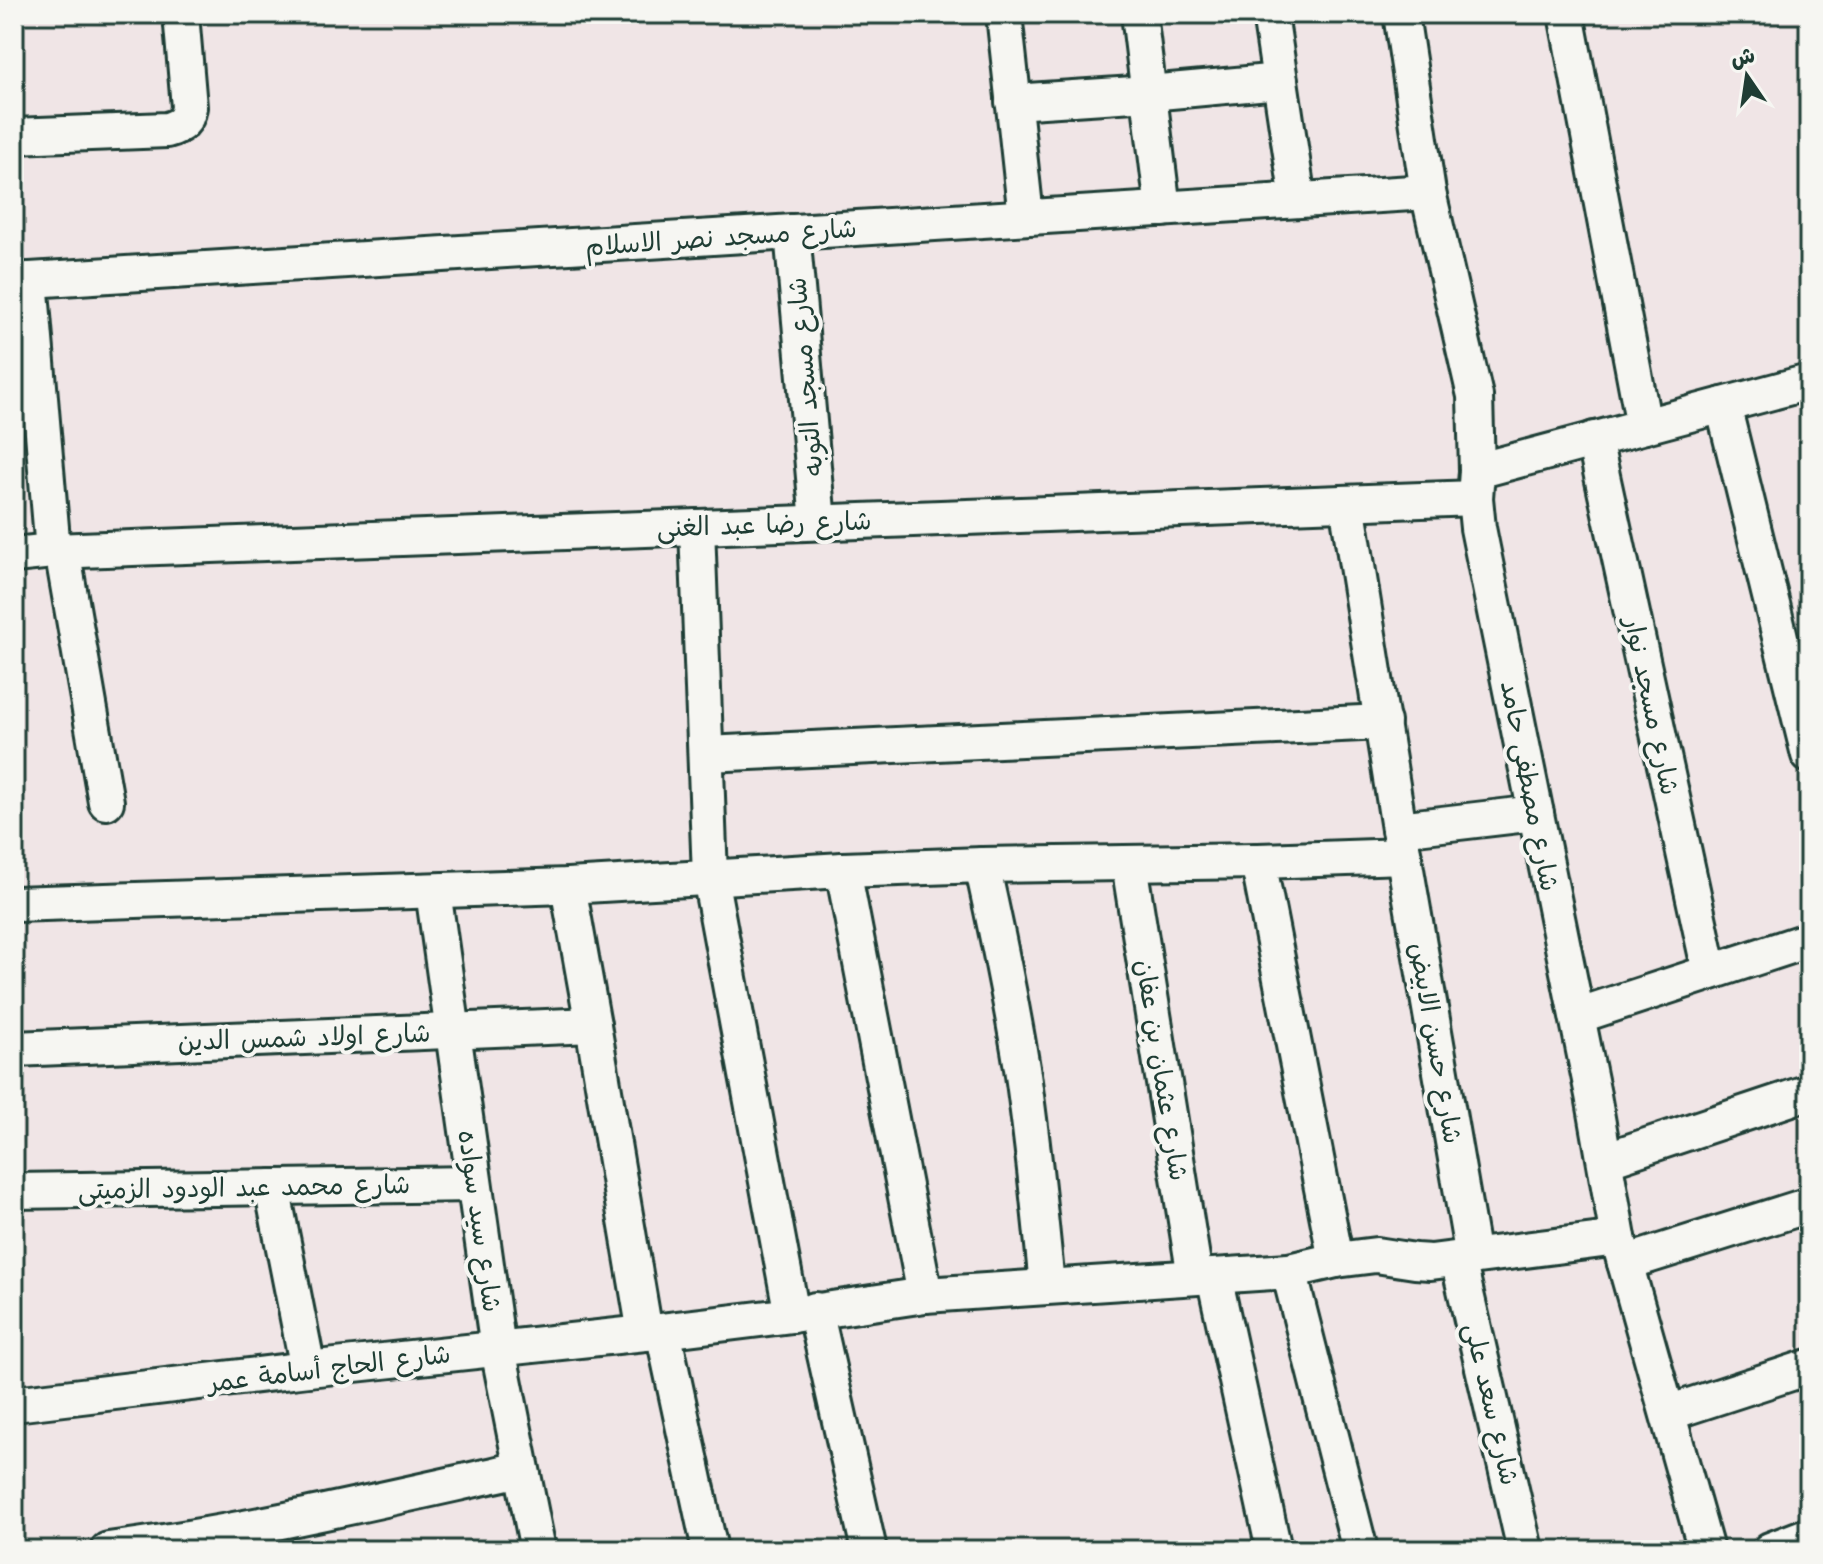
<svg xmlns="http://www.w3.org/2000/svg" width="1823" height="1564" viewBox="0 0 1823 1564" font-family="'Architects Daughter','Playpen Sans Arabic',sans-serif">
	<style>
		.lines { fill: none; stroke-linecap: round; stroke-linejoin: round }
		.minor-casing { stroke: #1f3d34; stroke-width: 40 }
		.minor { stroke: #f6f6f2; stroke-width: 34 }
		.labels { text-anchor: middle; stroke-width: 8; stroke-linejoin: round; paint-order: stroke }
		.street-label { font-size: 26px; fill: #1f3d34; stroke: #f6f6f2 }
	</style>
	<rect width="100%" height="100%" fill="#f0e5e6"/>
	<filter id="ink" filterUnits="userSpaceOnUse"><feTurbulence type="fractalNoise" baseFrequency=".0125" numOctaves="2"/><feDisplacementMap in="SourceGraphic" scale="16" xChannelSelector="R" yChannelSelector="G"/><feConvolveMatrix kernelMatrix="1 2 1 2 8 2 1 2 1" color-interpolation-filters="sRGB"/></filter>
	<g filter="url(#ink)">
		<g class="lines">
			<g class="minor-casing">
				<g id="minor">
					<polyline points="1004,14 1026,217"/>
					<polyline points="1139,14 1163,209"/>
					<polyline points="1270,14 1298,200"/>
					<polyline points="1401,14 1428,192 1475,396 1477,471 1475,498 1478,528 1593,1095 1618,1238 1706,1550"/>
					<polyline points="1566,14 1644,426"/>
					<polyline points="1013,102 1149,93 1280,81"/>
					<path d="M14,136l153,-6c14,-4 20,-9 22,-23l-8,-93"/>
					<polyline points="792,232 818,522"/>
					<polyline points="30,280 53,551"/>
					<polyline points="14,281 1428,192"/>
					<polyline points="1723,405 1809,755"/>
					<polyline points="1594,439 1710,972"/>
					<polyline points="1477,471 1809,382"/>
					<polyline points="1347,503 1399,829 1473,1257"/>
					<polyline points="697,527 710,877 792,1315"/>
					<polyline points="62,550 106,802"/>
					<polyline points="14,555 53,551 1475,498"/>
					<polyline points="707,754 1383,722"/>
					<polyline points="1399,829 1536,813"/>
					<polyline points="1258,861 1336,1260"/>
					<polyline points="1129,864 1195,1277"/>
					<path d="M982,865c15,67 29,135 40,203 11,73 18,145 25,218"/>
					<polyline points="843,870 925,1295"/>
					<polyline points="568,886 593,1025 645,1333"/>
					<polyline points="433,891 498,1349 538,1550"/>
					<polyline points="14,904 568,886 843,870 982,865 1258,861 1404,856"/>
					<polyline points="1577,1016 1809,940"/>
					<polyline points="14,1049 593,1025"/>
					<polyline points="1605,1160 1809,1092"/>
					<polyline points="272,1187 308,1369"/>
					<polyline points="14,1191 474,1184"/>
					<polyline points="1458,1259 1525,1550"/>
					<polyline points="1625,1263 1809,1205"/>
					<polyline points="1289,1271 1360,1550"/>
					<polyline points="1214,1276 1274,1550"/>
					<polyline points="815,1310 869,1550"/>
					<polyline points="663,1331 710,1550"/>
					<polyline points="14,1404 308,1369 645,1333 792,1315 925,1295 1289,1271 1336,1260 1376,1255 1415,1261 1431,1262 1618,1238"/>
					<polyline points="1668,1413 1809,1367"/>
					<path d="M108,1550c139,-18 276,-51 413,-81"/>
					<polyline points="1770,1550 1809,1535"/>
				</g>
			</g>
			<use href="#minor" class="minor"/>
		</g>
	</g>
	<g class="labels">
		<g class="street-label">
			<text transform="translate(721 237) rotate(-4)" y="9">شارع مسجد نصر الاسلام</text>
			<text transform="translate(805 377) rotate(-95)" y="9">شارع مسجد التوبه</text>
			<text transform="translate(764 524) rotate(-2)" y="9">شارع رضا عبد الغنى</text>
			<text transform="translate(1652 706) rotate(78)" y="9">شارع مسجد نوار</text>
			<text transform="translate(1530 786) rotate(79)" y="9">شارع مصطفى حامد</text>
			<text transform="translate(304 1037) rotate(-2)" y="9">شارع اولاد شمس الدين</text>
			<text transform="translate(1436 1043) rotate(80)" y="9">شارع حسن الابيض</text>
			<text transform="translate(1162 1070) rotate(81)" y="9">شارع عثمان بن عفان</text>
			<text transform="translate(244 1187) rotate(-1)" y="9">شارع محمد عبد الودود الزميتى</text>
			<text transform="translate(480 1221) rotate(82)" y="9">شارع سيد سواده</text>
			<text transform="translate(329 1368) rotate(-7)" y="9">شارع الحاج أسامة عمر</text>
			<text transform="translate(1492 1404) rotate(77)" y="9">شارع سعد على</text>
		</g>
	</g>
	<rect width="1823" height="1564" fill="none" stroke="#f6f6f2" stroke-width="48"/>
	<rect x="24" y="24" width="1775" height="1516" fill="none" stroke="#1f3d34" stroke-width="3" filter="url(#ink)"/>
	<g transform="translate(1747 76) rotate(347)" stroke="#f6f6f2" stroke-width="6" paint-order="stroke">
	<path d="M0-6L14 30L0 20L-14 30Z" fill="#1f3d34"/>
	<text y="-12" font-size="22" font-weight="bold" text-anchor="middle" fill="#1f3d34">ش</text>
	</g>
</svg>
